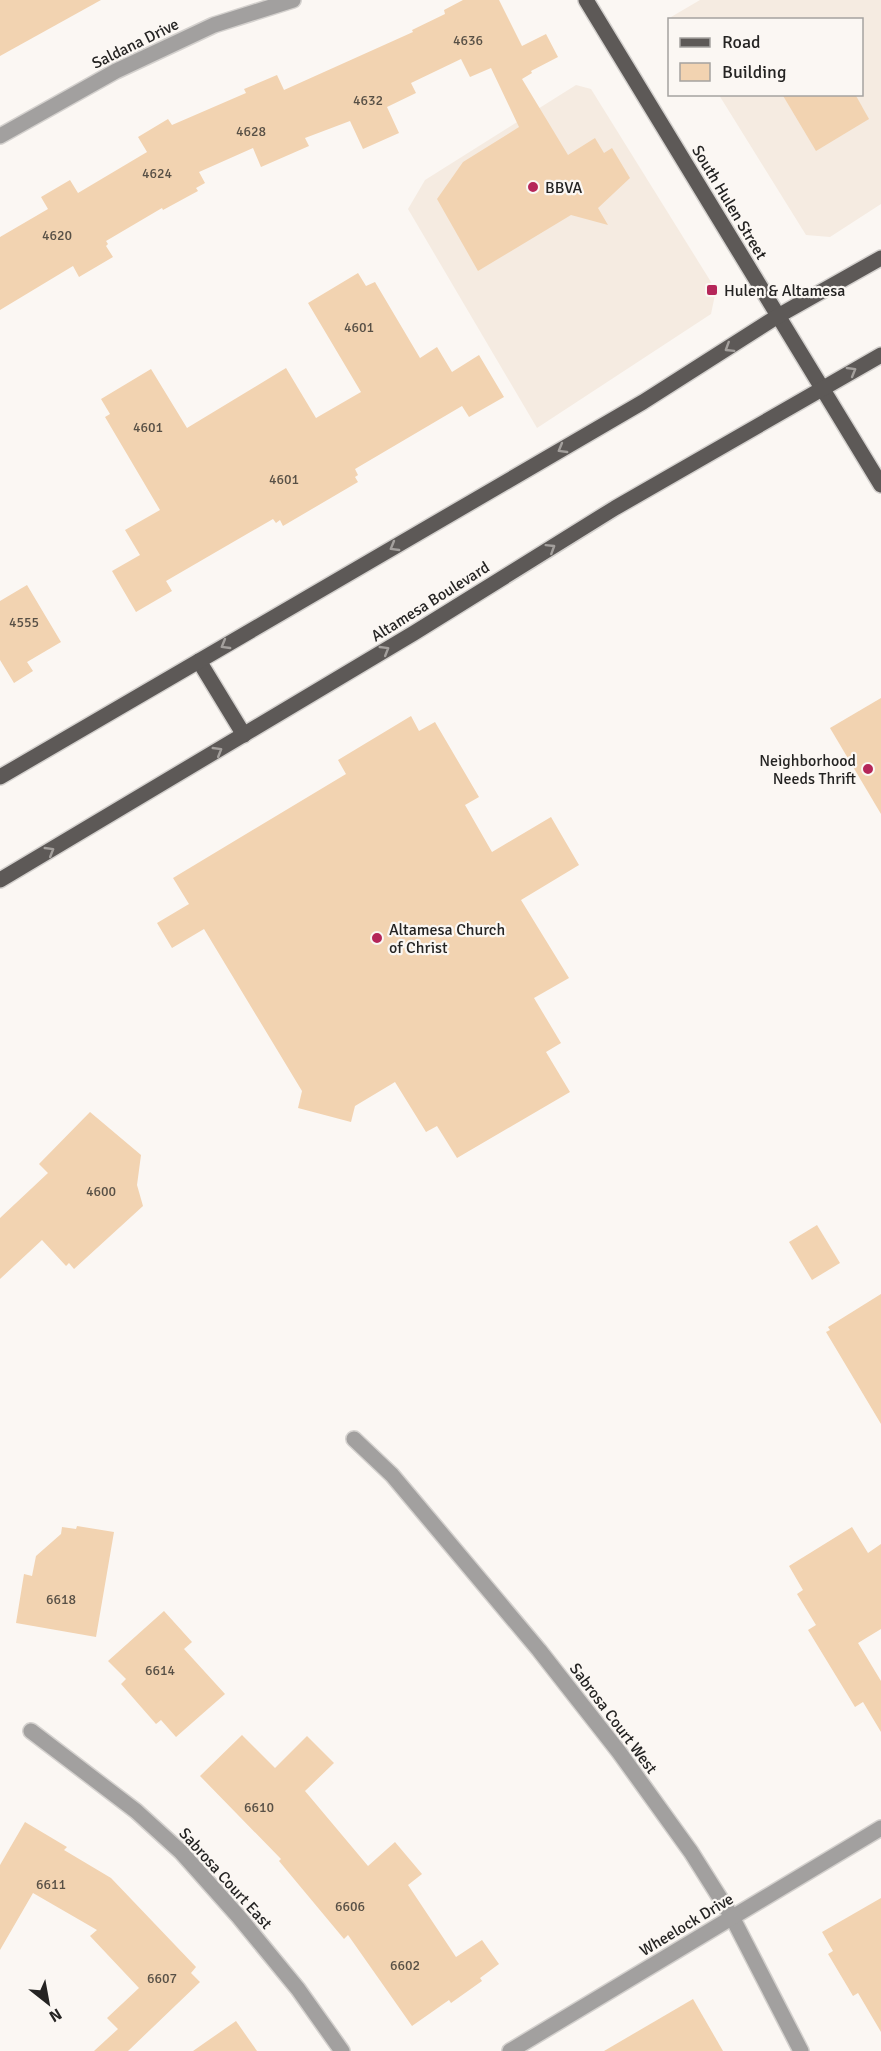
<svg xmlns="http://www.w3.org/2000/svg" width="881" height="2051" viewBox="0 0 881 2051" font-family="Signika,sans-serif">
	<style>
		.built { fill: #f5ebe1 }
		.building { fill: #f2d3b1 }
		.lines { fill: none; stroke-linecap: round; stroke-linejoin: round }
		.minor-casing { stroke: #d4d1ce; stroke-width: 18 }
		.major-casing { stroke: #d4d1ce; stroke-width: 18 }
		.minor { stroke: #a2a09f; stroke-width: 15 }
		.major { stroke: #5d5957; stroke-width: 15 }
		.oneway { stroke: #a4a09d }
		.poi-dot { fill: #b52659; stroke: #fbf7f3; stroke-width: 2 }
		.labels { text-anchor: middle; stroke-width: 4.5; stroke-linejoin: round; paint-order: stroke }
		.number-label { font-size: 14px; fill: #585046 }
		.street-label { font-size: 16px; fill: #252423; stroke: #fbf7f3 }
		.poi-label { font-size: 16px; fill: #252423; stroke: #fbf7f3; text-anchor: start }
	</style>
	<rect width="100%" height="100%" fill="#fbf7f3"/>
	<g class="built">
		<polygon points="700,0 881,0 881,204 830,237 806,235 719,95 862,94 862,20 672,20 671,17"/>
		<polygon points="576,85 591,89 716,290 711,314 537,428 408,209 425,180"/>
	</g>
	<g class="building">
		<polygon points="0,0 101,0 0,56"/>
		<polygon points="463,0 499,0 522,46 546,34 558,57 531,71 532,73 522,79 568,155 595,138 604,153 612,148 630,178 598,208 608,225 571,215 478,271 437,199 463,162 519,127 491,68 470,77 461,59 411,83 416,93 387,107 399,133 363,149 350,121 305,138 309,146 261,167 253,148 199,172 205,183 196,188 198,191 163,210 162,208 106,241 108,244 106,246 113,257 79,277 73,266 0,310 0,237 48,209 41,197 70,180 78,193 147,152 138,137 168,119 172,125 246,93 244,89 277,75 284,90 413,32 412,30 445,14 444,10"/>
		<polygon points="782,94 855,94 869,119 816,151"/>
		<polygon points="358,273 366,286 375,282 420,358 437,347 452,372 479,355 504,397 469,417 462,406 355,469 358,475 355,477 358,482 283,526 280,520 276,523 273,519 166,581 172,591 136,612 112,571 140,555 125,530 160,510 105,417 110,414 101,399 151,369 187,428 286,368 316,418 361,392 308,303"/>
		<polygon points="27,585 61,642 27,662 33,671 14,683 0,660 0,601"/>
		<polygon points="881,698 881,814 830,728"/>
		<polygon points="411,716 419,731 435,722 479,797 465,805 492,852 551,817 579,865 521,900 569,978 534,998 561,1043 546,1052 570,1092 457,1158 437,1126 426,1132 395,1082 355,1106 351,1122 298,1108 302,1091 204,929 172,948 157,923 189,904 173,878 346,774 338,760"/>
		<polygon points="90,1112 141,1155 137,1185 143,1206 74,1269 69,1263 66,1266 42,1240 0,1279 0,1218 48,1173 39,1164"/>
		<polygon points="817,1225 840,1263 812,1280 789,1242"/>
		<polygon points="881,1294 881,1424 826,1332 830,1330 828,1327"/>
		<polygon points="77,1526 114,1532 96,1637 16,1623 24,1574 32,1576 36,1556 61,1534 62,1527 76,1529"/>
		<polygon points="852,1527 868,1553 881,1544 881,1629 858,1643 881,1681 881,1732 863,1702 855,1707 808,1630 816,1625 797,1594 803,1590 789,1566"/>
		<polygon points="164,1611 192,1642 184,1649 225,1694 176,1737 161,1720 156,1724 121,1684 126,1679 108,1661"/>
		<polygon points="242,1735 275,1768 307,1736 334,1763 305,1791 368,1866 395,1842 422,1874 408,1885 456,1957 482,1940 499,1964 480,1978 482,1981 451,2003 449,2000 412,2026 348,1935 344,1939 279,1861 281,1859 200,1776"/>
		<polygon points="25,1822 67,1847 64,1850 111,1878 196,1967 191,1973 200,1982 128,2051 94,2051 118,2029 107,2018 139,1988 90,1936 97,1930 33,1893 0,1950 0,1865"/>
		<polygon points="881,1898 881,2032 858,1993 853,1996 828,1954 833,1951 822,1932"/>
		<polygon points="693,1999 723,2051 604,2051"/>
		<polygon points="236,2021 257,2051 193,2051"/>
	</g>
	<g class="lines">
		<g class="minor-casing">
			<g id="minor">
				<polyline points="0,136 116,71 214,25 293,0"/>
				<polyline points="354,1439 392,1475 539,1650 619,1752 691,1852 732,1917 801,2051"/>
				<polyline points="31,1731 136,1811 181,1852 238,1916 298,1989 342,2051"/>
				<polyline points="510,2051 881,1828"/>
			</g>
		</g>
		<g class="major-casing">
			<g id="major">
				<polyline points="586,0 881,485"/>
				<polyline points="199,661 244,735"/>
				<polyline points="0,777 643,402 778,316 881,258"/>
				<polyline points="0,880 414,633 615,508 881,355"/>
			</g>
		</g>
		<use href="#minor" class="minor"/>
		<use href="#major" class="major"/>
	</g>
	<defs><path id="oneway-chevron" d="M-2-3.5L2.5 0L-2 3.5" fill="none" stroke-width="1.6" stroke-linecap="round" stroke-linejoin="round" transform="scale(1.5)"/></defs>
	<g class="oneway">
		<use href="#oneway-chevron" transform="translate(729 348) rotate(148)"/>
		<use href="#oneway-chevron" transform="translate(852 371) rotate(-30)"/>
		<use href="#oneway-chevron" transform="translate(562 449) rotate(150)"/>
		<use href="#oneway-chevron" transform="translate(394 547) rotate(150)"/>
		<use href="#oneway-chevron" transform="translate(551 548) rotate(-32)"/>
		<use href="#oneway-chevron" transform="translate(225 645) rotate(150)"/>
		<use href="#oneway-chevron" transform="translate(385 650) rotate(-31)"/>
		<use href="#oneway-chevron" transform="translate(218 751) rotate(-31)"/>
		<use href="#oneway-chevron" transform="translate(50 851) rotate(-31)"/>
	</g>
	<g class="poi-dot">
		<circle cx="533" cy="187" r="6"/>
		<rect x="706" y="284" width="12" height="12" rx="3"/>
		<circle cx="868" cy="769" r="6"/>
		<circle cx="377" cy="938" r="6"/>
	</g>
	<g class="labels">
		<g class="number-label">
			<text x="468" y="45">4636</text>
			<text x="368" y="105">4632</text>
			<text x="251" y="136">4628</text>
			<text x="157" y="178">4624</text>
			<text x="57" y="240">4620</text>
			<text x="359" y="332">4601</text>
			<text x="148" y="432">4601</text>
			<text x="284" y="484">4601</text>
			<text x="24" y="627">4555</text>
			<text x="101" y="1196">4600</text>
			<text x="61" y="1604">6618</text>
			<text x="160" y="1675">6614</text>
			<text x="259" y="1812">6610</text>
			<text x="51" y="1889">6611</text>
			<text x="350" y="1911">6606</text>
			<text x="405" y="1970">6602</text>
			<text x="162" y="1983">6607</text>
		</g>
		<g class="street-label">
			<text transform="translate(135 43) rotate(-26)" y="6">Saldana Drive</text>
			<text transform="translate(730 202) rotate(59)" y="6">South Hulen Street</text>
			<text transform="translate(430 601) rotate(-32)" y="6">Altamesa Boulevard</text>
			<text transform="translate(614 1718) rotate(53)" y="6">Sabrosa Court West</text>
			<text transform="translate(226 1878) rotate(48)" y="6">Sabrosa Court East</text>
			<text transform="translate(686 1924) rotate(-31)" y="6">Wheelock Drive</text>
		</g>
		<g class="poi-label">
			<text x="545" y="193">BBVA</text>
			<text x="724" y="296">Hulen &amp; Altamesa</text>
			<text x="856" y="766" text-anchor="end">Neighborhood<tspan x="856" dy="18">Needs Thrift</tspan></text>
			<text x="389" y="935">Altamesa Church<tspan x="389" dy="18">of Christ</tspan></text>
		</g>
	</g>
	<rect x="668" y="18" width="195" height="78" fill="#fbf7f3" stroke="#a5a3a0" stroke-width="1.5"/>
	<rect x="680" y="38" width="30" height="9" fill="#5d5957" stroke="#a5a3a0" stroke-width="1.5"/>
	<text x="722" y="48" font-size="18" fill="#252423">Road</text>
	<rect x="680" y="63" width="30" height="18" fill="#f2d3b1" stroke="#a5a3a0" stroke-width="1.5"/>
	<text x="722" y="78" font-size="18" fill="#252423">Building</text>
	<g transform="translate(48 2003) rotate(149)" stroke="#fbf7f3" stroke-width="4.5" paint-order="stroke">
	<path d="M0-4.5L10 22L0 15L-10 22Z" fill="#252423"/>
	<text y="-9" font-size="16" font-weight="bold" text-anchor="middle" fill="#252423">N</text>
	</g>
</svg>
